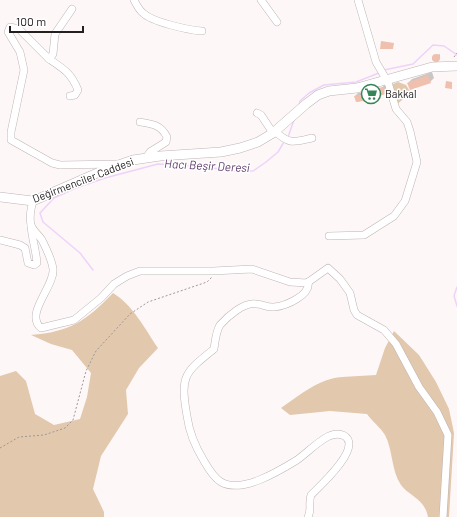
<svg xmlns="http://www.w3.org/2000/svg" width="457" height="517" viewBox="0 0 457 517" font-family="Barlow,sans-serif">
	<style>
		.green { fill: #e2c8ac }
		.shadow { fill: #0003 }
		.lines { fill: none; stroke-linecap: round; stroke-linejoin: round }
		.stream { stroke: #eed3f9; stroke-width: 1.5 }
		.building { fill: #efc0ae }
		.minor-casing { stroke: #beb4b5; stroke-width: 8 }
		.major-casing { stroke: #beb4b5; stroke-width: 10 }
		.path { stroke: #9e9899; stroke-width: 1; stroke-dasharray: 2 2; stroke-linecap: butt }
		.minor { stroke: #fff; stroke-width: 7 }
		.major { stroke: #fff; stroke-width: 9 }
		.labels { text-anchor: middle; stroke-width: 3; stroke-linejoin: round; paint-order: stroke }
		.poi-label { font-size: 11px; fill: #242020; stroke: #fff; text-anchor: start }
		.street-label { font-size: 11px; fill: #242020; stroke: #fff }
		.water-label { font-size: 12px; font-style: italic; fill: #613e6f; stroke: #fff }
	</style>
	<rect width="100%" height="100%" fill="#fef7f8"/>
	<g class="green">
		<polygon points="398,82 406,85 411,93 396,105 392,93 393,84"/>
		<path d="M113,293c20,12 32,36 45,55l-19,20 -13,22 2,24 -27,42 -8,33 11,23v5h-104v-141l16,-5 10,10 9,33 19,11 26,-6 7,-22 4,-24 -19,-23 -21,-6 -20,-9c39,-3 55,-14 82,-42z"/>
		<path d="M394,331l25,24 17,27 13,27 5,24 -5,84h-21c-3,-18 -19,-21 -27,-32 -10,-15 -8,-35 -16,-50 -4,-7 -13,-14 -18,-21l-37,-3 -40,4 -9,-7c19,-13 37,-29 61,-31 11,-1 23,-1 34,-2l9,-27z"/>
	</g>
	<g class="shadow">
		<polygon points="440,54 440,59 432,60 432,57"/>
		<polygon points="432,72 434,78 430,82 408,83 412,79"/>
		<polygon points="387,84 389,90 379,97 357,102 355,96 358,93 379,89"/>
	</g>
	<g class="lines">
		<g class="stream">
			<polyline points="384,70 413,64 433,45 444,46 457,55"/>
			<polyline points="299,105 300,101 309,93 324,85 356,82 379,73"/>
			<polyline points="288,137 294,120"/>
			<polyline points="93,270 80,253 43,222 40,213 54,198 76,188 105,178 158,164 206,167 233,171 253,171 266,162 278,152 284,142"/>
			<polyline points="457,287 454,296 457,306"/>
		</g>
	</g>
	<g class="building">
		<polygon points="381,41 394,43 393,49 380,49"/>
		<circle cx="436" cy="58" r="4"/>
		<polygon points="428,75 431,83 410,90 407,83"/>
		<polygon points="446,81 452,82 452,89 445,88"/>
		<polygon points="384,87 386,94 379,96 380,98 356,102 354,96 379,91 378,88"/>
	</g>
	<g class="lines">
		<g class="minor-casing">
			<g id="minor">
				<path d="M134,0c2,4 5,10 9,13 9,9 45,17 59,18"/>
				<polyline points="261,0 277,22"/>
				<polyline points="358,0 376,62 386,79"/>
				<polyline points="72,9 55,34 53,54 49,59 19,29 10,27 8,32 20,52 24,70 11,132 11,140 52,163 60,165 118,164"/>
				<path d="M49,59c15,10 22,14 29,31l-3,5 -5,1"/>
				<polyline points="257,113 261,115 273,133"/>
				<path d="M140,122c13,2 21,3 27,15l-1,5 -16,10 -4,6"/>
				<path d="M275,131c14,14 19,11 37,7"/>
				<path d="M33,201c-2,7 -4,16 -2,24 2,6 8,10 11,15 4,8 10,20 11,29 2,17 -29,45 -12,59l33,-8 27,-22 13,-14 13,-8 13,-5h73l39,-2 38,13 17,1 21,-15 12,11 10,14 4,17 3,5 27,15 12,14 23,43 18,25 11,23 -5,82"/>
				<polyline points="329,236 364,235 394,216 405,201 417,162 410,131 407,122 396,109 387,79"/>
				<path d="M0,240l20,5 5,3 3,15 6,2 3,-2c-1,-13 -5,-24 -6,-37"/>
				<path d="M308,517c4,-7 0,-14 3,-22 9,-9 49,-45 35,-58 -5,-4 -12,-3 -17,-1 -12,6 -21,16 -32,24 -18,11 -55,34 -76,22 -7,-4 -13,-14 -17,-21 -8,-13 -15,-30 -17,-45 -7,-40 -3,-43 27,-67 1,-7 2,-18 6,-24 8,-9 24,-23 36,-21 7,0 11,4 18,3 12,-1 37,-12 34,-25"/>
			</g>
		</g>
		<g class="major-casing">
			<polyline id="major" points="0,197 33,201 104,170 133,160 160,156 221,152 240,148 258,142 273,133 306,104 318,95 329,91 357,88 432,67 457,66"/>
		</g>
		<g class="path">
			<polyline points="454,57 457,53"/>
			<polyline points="0,448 19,437 44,435 65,428 73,420 86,371 96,351 130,314 148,302 207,282 212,277"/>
		</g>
		<use href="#minor" class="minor"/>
		<use href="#major" class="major"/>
	</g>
	<defs>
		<g id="supermarket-ring" transform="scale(1)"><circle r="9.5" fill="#fff" stroke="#348658" stroke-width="1.5"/><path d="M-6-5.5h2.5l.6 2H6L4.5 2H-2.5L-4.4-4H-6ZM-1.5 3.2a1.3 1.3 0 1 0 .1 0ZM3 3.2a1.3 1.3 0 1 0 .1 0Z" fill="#348658"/></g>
	</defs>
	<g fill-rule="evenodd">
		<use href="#supermarket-ring" x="371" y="94"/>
	</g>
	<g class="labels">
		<g class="poi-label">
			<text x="385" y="98">Bakkal</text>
		</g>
		<g class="street-label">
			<text transform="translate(83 180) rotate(-21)" y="4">Değirmenciler Caddesi</text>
		</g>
		<g class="water-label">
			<text transform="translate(207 166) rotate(3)" y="4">Hacı Beşir Deresi</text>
		</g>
	</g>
	<path d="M10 26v6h73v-6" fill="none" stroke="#242020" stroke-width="2"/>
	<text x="16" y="26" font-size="12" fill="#242020" stroke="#ffffff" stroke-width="3" paint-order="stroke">100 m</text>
</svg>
